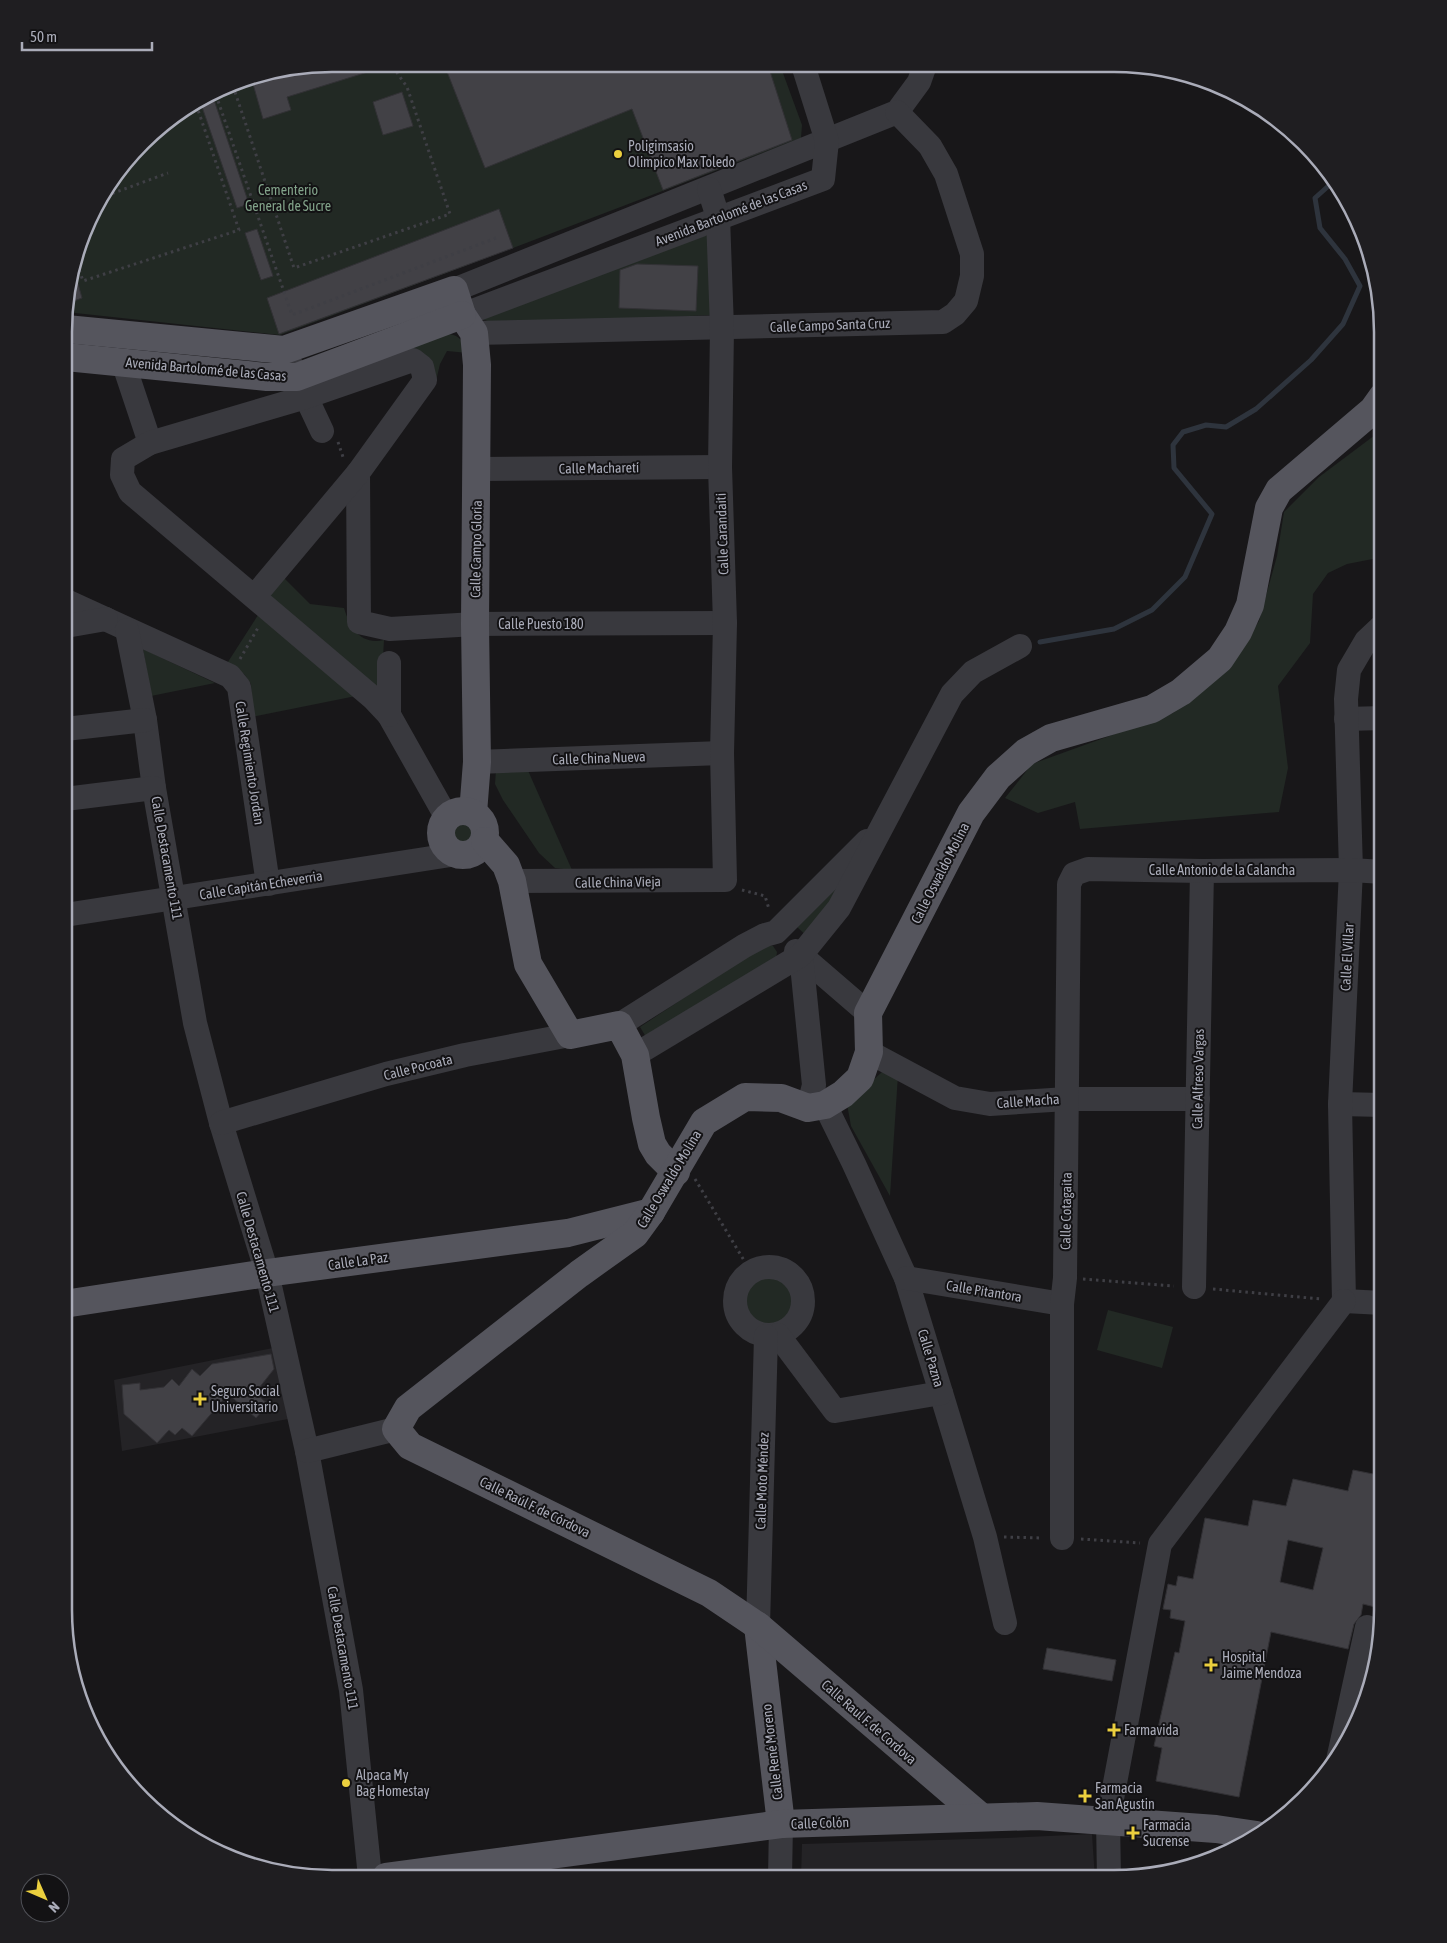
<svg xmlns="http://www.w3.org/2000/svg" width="1447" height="1943" viewBox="0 0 1447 1943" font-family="'Asap Condensed',sans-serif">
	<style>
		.built { fill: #242326 }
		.green { fill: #222924 }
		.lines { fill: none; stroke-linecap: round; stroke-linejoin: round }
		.stream { stroke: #2e343d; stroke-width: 5 }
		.building { fill: #424146; stroke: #323135; fill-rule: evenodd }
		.path { stroke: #3f3f45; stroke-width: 3; stroke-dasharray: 2.5 4; stroke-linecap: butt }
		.minor { stroke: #39393e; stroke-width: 24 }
		.major { stroke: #55555d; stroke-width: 28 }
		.poi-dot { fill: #ebcf3e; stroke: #131214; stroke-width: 2 }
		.labels { text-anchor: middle; stroke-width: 4; stroke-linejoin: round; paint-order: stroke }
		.poi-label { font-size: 14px; fill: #aaacb9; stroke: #131214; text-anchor: start }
		.park-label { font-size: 14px; fill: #82a38a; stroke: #131214 }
		.street-label { font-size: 14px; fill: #aaacb9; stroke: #131214 }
		.rim { fill: none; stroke: #aaacb9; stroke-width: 2.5 }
	</style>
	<rect width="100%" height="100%" fill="#181719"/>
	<g class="built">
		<polygon points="273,1348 288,1419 122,1451 114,1380"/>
		<polygon points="1092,1834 1095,1879 801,1878 802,1844 1006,1838"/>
	</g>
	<g class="green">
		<polygon points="333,64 780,65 802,125 801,138 513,248 280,335 66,312 66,297 100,199 156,130 246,78"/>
		<polygon points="701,233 709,237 711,315 498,325 480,318"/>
		<path d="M439,333c18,1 22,3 29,20l-21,-2 -7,13 -4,17 -5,-19 -120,27z"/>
		<polygon points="1383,429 1383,557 1347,564 1328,573 1313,594 1310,643 1278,686 1288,768 1279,812 1080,829 1075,802 1038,813 1005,798 1032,764 1173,713 1229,669 1259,621 1277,556 1284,512 1319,477"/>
		<path d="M282,576l28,28 34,4c6,20 16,37 40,32l-3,52 -112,-93 1,-6z"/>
		<polygon points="258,615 356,696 252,717 251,684 244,674 226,665"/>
		<polygon points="143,649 215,683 151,696"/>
		<polygon points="526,766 572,870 555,868 539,853 503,800 495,784 496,770"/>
		<circle cx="463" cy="833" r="14"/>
		<polygon points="847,875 808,937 797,927"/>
		<polygon points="765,944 773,946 777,952 776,959 646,1037 640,1027"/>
		<polygon points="882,1072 898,1075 890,1196 851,1126 847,1104"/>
		<circle cx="767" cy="1301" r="26"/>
		<polygon points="1108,1310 1173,1327 1162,1368 1097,1350"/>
	</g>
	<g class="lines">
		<polyline class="stream" points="1040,642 1114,629 1152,610 1185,577 1212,514 1174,468 1173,445 1183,432 1206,425 1226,427 1256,409 1311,360 1343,324 1360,286 1345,259 1320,228 1315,198 1334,181"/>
	</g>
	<g class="building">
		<polygon points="333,64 384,64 384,67 287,97 291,110 263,119 251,77"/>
		<polygon points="444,64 768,65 792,140 663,190 632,109 485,168"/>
		<polygon points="402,92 413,126 383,135 373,102"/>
		<polygon points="213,97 249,204 237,208 201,104"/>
		<polygon points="499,209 513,248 279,334 267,298"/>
		<polygon points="257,229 273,276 261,280 245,233"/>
		<polygon points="637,264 698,266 696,311 619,308 620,270"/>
		<polygon points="75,273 82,298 66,304 66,297"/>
		<polygon points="271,1354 274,1369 255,1393 268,1404 256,1418 228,1394 192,1436 182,1428 175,1435 169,1430 157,1443 124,1414 122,1385 140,1383 140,1390 164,1387 172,1379 179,1386 192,1369 200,1376 212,1364"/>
		<path d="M1353,1470l30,6v81l-7,32 7,1v19l-20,-5 -2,11 -7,9 -6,25 -77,-17 -32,165 -83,-16 6,-33 -8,-2 21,-94 4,1 6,-32 -15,-3 1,-8 -8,-1 5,-25 8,2 2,-10 15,3 12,-61 43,8 5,-26 33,6 7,-27 55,12zM1288,1540l35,8 -10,42 -33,-8z"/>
		<polygon points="1047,1648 1116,1660 1112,1681 1043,1669"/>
	</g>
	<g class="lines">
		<g class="path">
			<polyline points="233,86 294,268 450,214 407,87 391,64"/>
			<polyline points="216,95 292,315 496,238"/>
			<polyline points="100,198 168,173"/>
			<polyline points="77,264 83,281 239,230 197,107"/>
			<polyline points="338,442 344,460"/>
			<polyline points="240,659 259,626"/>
			<polyline points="742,890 765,896 769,909"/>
			<polyline points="695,1179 751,1272"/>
			<polyline points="1083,1279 1174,1286"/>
			<polyline points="1213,1289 1321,1299"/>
			<polyline points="1004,1537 1042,1538"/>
			<polyline points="1081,1539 1140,1543"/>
		</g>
		<g class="minor">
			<polyline points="454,290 897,112 919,82 925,65"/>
			<polyline points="462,315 823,179 827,141 803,65"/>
			<polyline points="474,333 943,322 955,314 966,301 972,276 972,254 946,174 930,146 897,112"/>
			<polyline points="284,350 322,431"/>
			<polyline points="123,362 150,443"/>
			<polyline points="478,469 720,467"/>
			<polyline points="358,473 359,622 390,629 475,624 725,623"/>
			<polyline points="254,597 358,473 425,380 422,367 413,360 306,397 150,443 123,459 122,475 130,492 254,597 373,698 389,715 447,818"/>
			<polyline points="66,601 230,676 239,687 268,884"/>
			<polyline points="66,626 106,619"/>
			<polyline points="127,630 145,720 154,788 195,1023 221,1123 267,1273 307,1451 351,1690 370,1877"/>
			<polyline points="389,715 389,663"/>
			<polyline points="1346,719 1383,718"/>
			<polyline points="65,729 145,720"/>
			<polyline points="477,762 722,753"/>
			<polyline points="65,799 154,788"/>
			<polyline points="512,881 725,880 722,753 725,623 720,467 722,328 718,217 709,189"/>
			<polyline points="65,915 457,854"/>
			<polyline points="796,951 868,1013"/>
			<polyline points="801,955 814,1085 808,1108"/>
			<polyline points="619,1025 744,946 765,935 776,932 867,841"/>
			<polyline points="869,1052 955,1098 990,1104 1067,1099 1198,1099"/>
			<polyline points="635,1055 801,955 839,908 952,694 973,672 1020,646"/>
			<polyline points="1340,1104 1383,1105"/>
			<polyline points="825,1105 854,1164 906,1278 985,1537 1005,1623"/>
			<polyline points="221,1123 386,1074 465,1055 570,1035"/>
			<circle cx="769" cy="1301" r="34"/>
			<polyline points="906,1278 1062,1304"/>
			<polyline points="1194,1287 1202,871"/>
			<polyline points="1344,1301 1340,1104 1351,870 1346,699 1349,670 1366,641 1383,625"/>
			<polyline points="1344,1301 1383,1303"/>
			<polyline points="778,1335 835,1411 941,1393"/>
			<polyline points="307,1451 396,1429"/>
			<polyline points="1062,1538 1062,1304 1065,1278 1069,884 1074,874 1088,869 1202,871 1351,870 1383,872"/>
			<polyline points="758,1626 766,1336"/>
			<polyline points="1338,1760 1367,1627"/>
			<polyline points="780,1878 781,1824"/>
			<polyline points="1109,1879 1108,1820 1160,1544 1344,1301"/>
		</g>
		<g class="major">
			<polyline points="66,329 284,350 454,290 462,315 474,333 477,365 475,624 477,762 473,813"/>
			<polyline points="66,357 267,377 297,377 462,315"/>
			<circle cx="463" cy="833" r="22"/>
			<polyline points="485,841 506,865 512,881 528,964 570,1035 619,1025 635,1055 646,1118 652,1144 658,1154 676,1172"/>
			<polyline points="64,1304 267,1273 568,1233 651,1212"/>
			<polyline points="758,1626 781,1824"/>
			<polyline points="981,1817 758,1626 709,1593 410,1446 396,1429 408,1408 579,1274 635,1234 651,1212 704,1122 745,1097 781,1098 808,1108 825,1105 843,1094 860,1078 869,1052 868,1013 971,813 998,777 1026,752 1051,738 1152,709 1181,692 1220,659 1238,632 1250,605 1269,508 1279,490 1373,410 1383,396"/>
			<polyline points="386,1877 781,1824 1037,1816 1216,1829 1257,1835"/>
		</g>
	</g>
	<g class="poi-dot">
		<circle cx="618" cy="154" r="5"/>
		<path d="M197.5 1391.5h5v5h5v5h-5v5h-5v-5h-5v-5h5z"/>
		<path d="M1208.5 1657.5h5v5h5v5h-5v5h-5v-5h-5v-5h5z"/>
		<path d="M1111.5 1722.5h5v5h5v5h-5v5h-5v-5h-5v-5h5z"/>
		<circle cx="346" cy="1783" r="5"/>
		<path d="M1082.5 1788.5h5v5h5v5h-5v5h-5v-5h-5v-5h5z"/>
		<path d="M1130.5 1825.5h5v5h5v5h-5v5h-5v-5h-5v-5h5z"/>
	</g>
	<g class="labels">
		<g class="poi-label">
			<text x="628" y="151">Poligimsasio<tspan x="628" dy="16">Olimpico Max Toledo</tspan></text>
			<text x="211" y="1396">Seguro Social<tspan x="211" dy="16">Universitario</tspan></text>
			<text x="1222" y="1662">Hospital<tspan x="1222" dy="16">Jaime Mendoza</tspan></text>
			<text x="1124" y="1735">Farmavida</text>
			<text x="356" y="1780">Alpaca My<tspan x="356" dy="16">Bag Homestay</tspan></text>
			<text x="1095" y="1793">Farmacia<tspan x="1095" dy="16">San Agustin</tspan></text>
			<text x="1143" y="1830">Farmacia<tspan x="1143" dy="16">Sucrense</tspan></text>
		</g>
		<g class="park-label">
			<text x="288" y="195">Cementerio<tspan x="288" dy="16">General de Sucre</tspan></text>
		</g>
		<g class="street-label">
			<text transform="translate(731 213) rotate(-21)" y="5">Avenida Bartolomé de las Casas</text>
			<text transform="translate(830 325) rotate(-2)" y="5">Calle Campo Santa Cruz</text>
			<text transform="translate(206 369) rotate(5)" y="5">Avenida Bartolomé de las Casas</text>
			<text transform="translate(599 468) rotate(-1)" y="5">Calle Macharetí</text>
			<text transform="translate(722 534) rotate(-92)" y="5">Calle Carandaiti</text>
			<text transform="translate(476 549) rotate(-89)" y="5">Calle Campo Gloria</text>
			<text x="541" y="629">Calle Puesto 180</text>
			<text transform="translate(599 758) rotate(-2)" y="5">Calle China Nueva</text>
			<text transform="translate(250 763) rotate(81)" y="5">Calle Regimiento Jordan</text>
			<text transform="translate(167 858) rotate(80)" y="5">Calle Destacamento 111</text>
			<text x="1222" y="875">Calle Antonio de la Calancha</text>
			<text transform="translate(940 873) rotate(-63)" y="5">Calle Oswaldo Molina</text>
			<text transform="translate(618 882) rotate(-1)" y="5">Calle China Vieja</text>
			<text transform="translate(261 885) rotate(-9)" y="5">Calle Capitán Echeverria</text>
			<text transform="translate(1347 957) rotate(-87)" y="5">Calle El Villar</text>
			<text transform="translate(418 1067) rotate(-14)" y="5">Calle Pocoata</text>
			<text transform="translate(1198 1079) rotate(-89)" y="5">Calle Alfreso Vargas</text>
			<text transform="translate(1028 1101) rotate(-4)" y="5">Calle Macha</text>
			<text transform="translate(669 1179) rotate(-59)" y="5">Calle Oswaldo Molina</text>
			<text transform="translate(1066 1211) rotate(-89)" y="5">Calle Cotagaita</text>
			<text transform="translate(258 1252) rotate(74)" y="5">Calle Destacamento 111</text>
			<text transform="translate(358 1261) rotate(-8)" y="5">Calle La Paz</text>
			<text transform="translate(984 1291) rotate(9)" y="5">Calle Pitantora</text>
			<text transform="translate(931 1358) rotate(73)" y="5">Calle Pazna</text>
			<text transform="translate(762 1481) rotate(-88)" y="5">Calle Moto Méndez</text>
			<text transform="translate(535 1507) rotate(26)" y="5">Calle Raúl F. de Córdova</text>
			<text transform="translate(343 1648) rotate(80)" y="5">Calle Destacamento 111</text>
			<text transform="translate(869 1722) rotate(41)" y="5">Calle Raul F. de Cordova</text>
			<text transform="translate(772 1752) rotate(-97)" y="5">Calle René Moreno</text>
			<text transform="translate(820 1823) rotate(-2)" y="5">Calle Colón</text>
		</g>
	</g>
	<path d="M0 0H1447V1943H0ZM332 72H1114A260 260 0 0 1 1374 332V1610A260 260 0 0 1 1114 1870H332A260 260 0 0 1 72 1610V332A260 260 0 0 1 332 72Z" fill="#1f1e21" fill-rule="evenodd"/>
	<path class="rim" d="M332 72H1114A260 260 0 0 1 1374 332V1610A260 260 0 0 1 1114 1870H332A260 260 0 0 1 72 1610V332A260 260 0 0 1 332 72Z"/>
	<g transform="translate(45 1898) rotate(135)"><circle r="24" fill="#131214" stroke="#4f5056"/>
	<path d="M0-4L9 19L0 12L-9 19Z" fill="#ebcf3e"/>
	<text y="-8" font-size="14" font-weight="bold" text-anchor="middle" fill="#aaacb9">N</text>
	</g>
	<path d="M22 42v8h130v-8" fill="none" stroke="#aaacb9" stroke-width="2.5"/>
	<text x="30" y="42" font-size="15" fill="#aaacb9" stroke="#131214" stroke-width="4" paint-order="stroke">50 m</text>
</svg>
